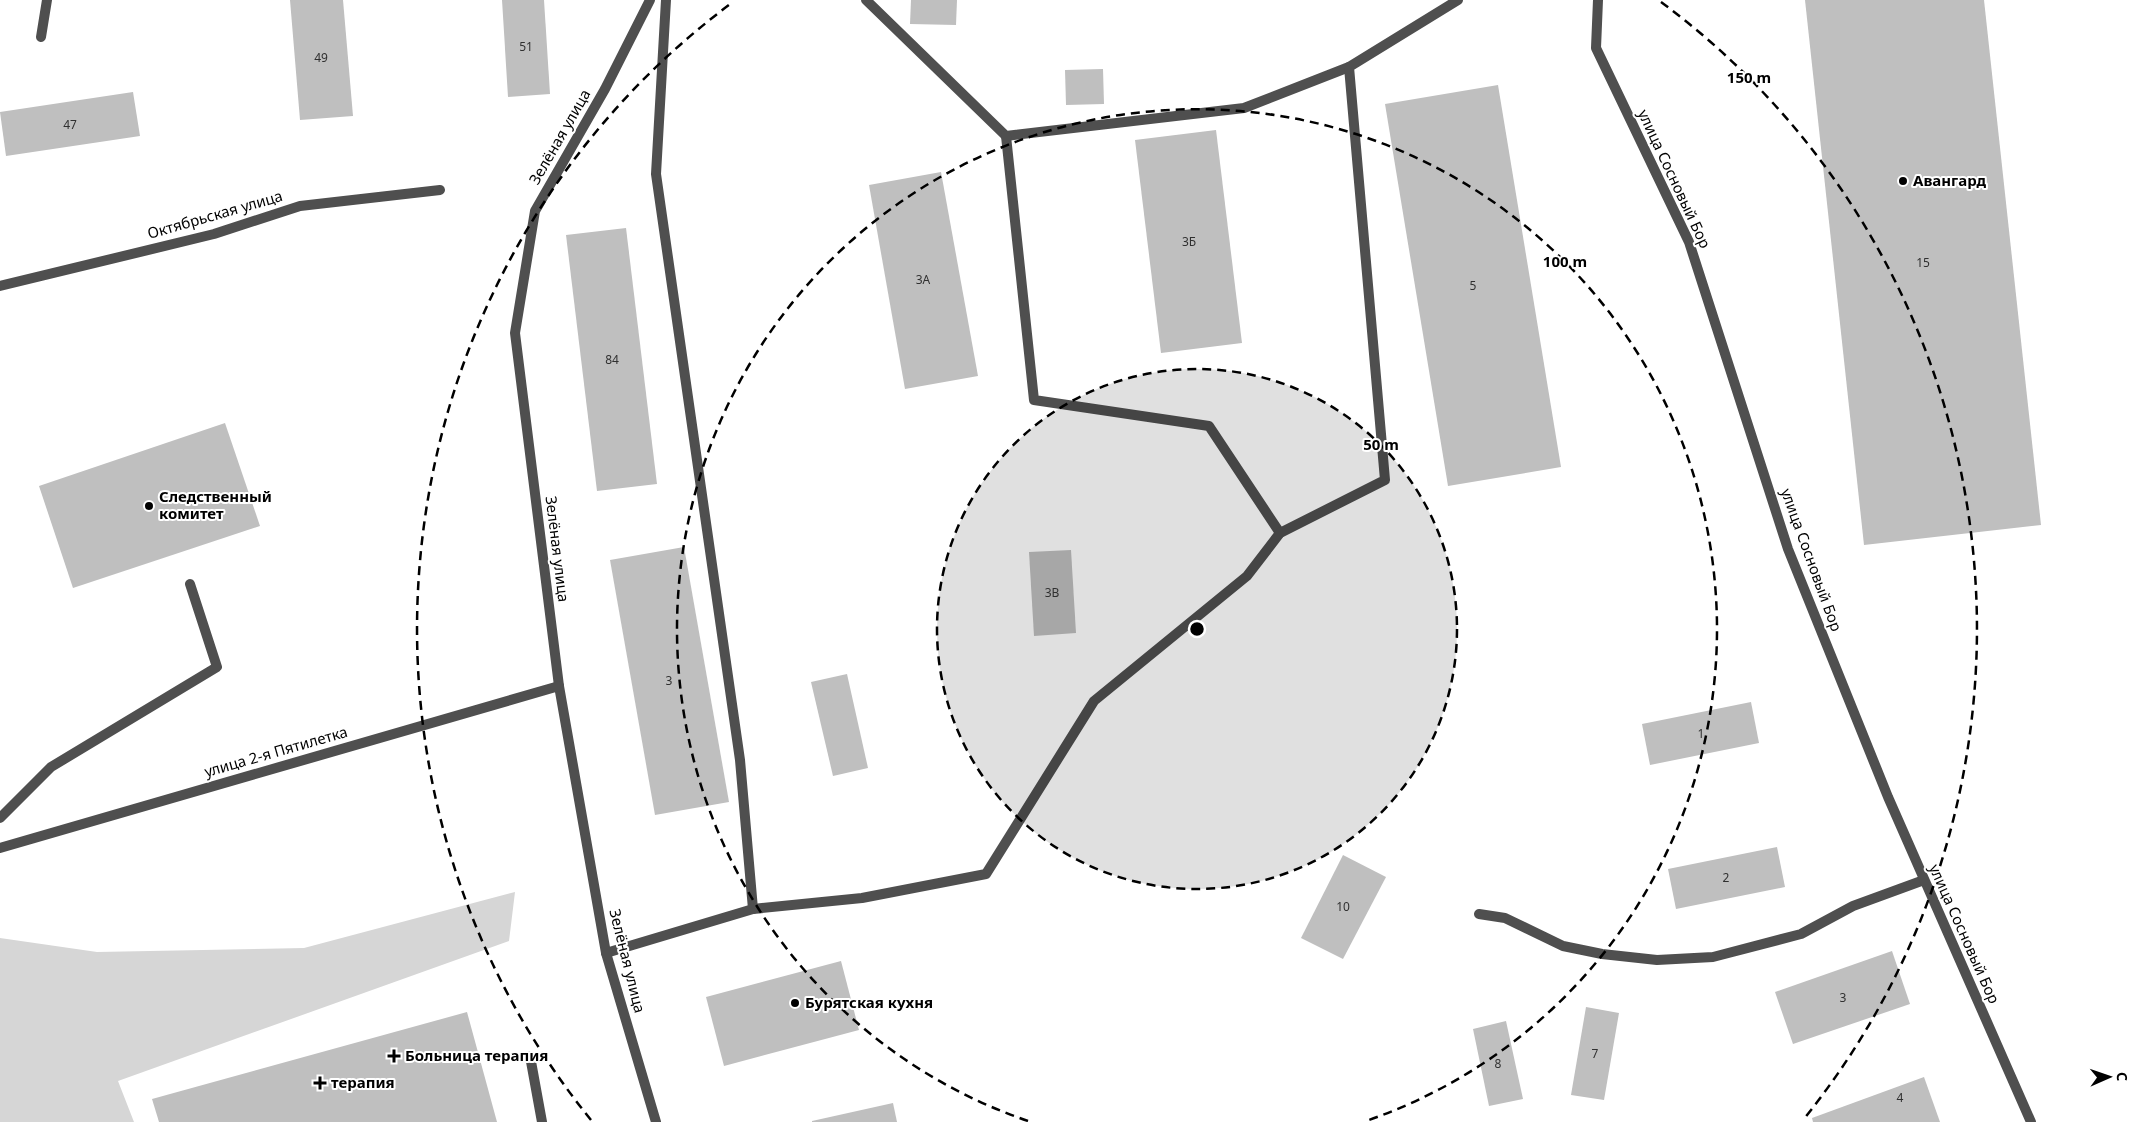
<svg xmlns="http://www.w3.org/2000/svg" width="2154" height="1122" viewBox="0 0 2154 1122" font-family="'Noto Sans',sans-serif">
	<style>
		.green { fill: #d6d6d6 }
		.building { fill: #bfbfbf }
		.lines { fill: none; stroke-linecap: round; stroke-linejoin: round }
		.service { stroke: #4f4f4f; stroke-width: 10 }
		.minor { stroke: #4f4f4f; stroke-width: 10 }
		.ring { fill: none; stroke: #000; stroke-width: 2.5; stroke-dasharray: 9 6 }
		.poi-dot { fill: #000; stroke: #fff; stroke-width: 2 }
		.labels { text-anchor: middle; stroke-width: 4; stroke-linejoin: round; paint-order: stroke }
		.number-label { font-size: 12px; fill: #303030 }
		.street-label { font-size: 15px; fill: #000; stroke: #fff }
		.poi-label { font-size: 15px; font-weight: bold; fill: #000; stroke: #fff; text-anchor: start }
		.centre { fill: #000; stroke: #fff; stroke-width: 2.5 }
		.ring-label { font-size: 15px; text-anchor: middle; font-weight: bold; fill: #000; stroke: #fff; stroke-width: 4; stroke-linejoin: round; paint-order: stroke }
	</style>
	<rect width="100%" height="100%" fill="#fff"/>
	<polygon class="green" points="515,892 509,941 118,1081 134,1122 0,1122 0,938 97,952 304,948"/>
	<g class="building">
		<polygon points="290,0 343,0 353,116 300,120"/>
		<polygon points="502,0 544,0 550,94 508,97"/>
		<polygon points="911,0 957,0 956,25 910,24"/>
		<polygon points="1805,0 1984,0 2041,525 1864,545"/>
		<polygon points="1103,69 1104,104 1066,105 1065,70"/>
		<polygon points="1498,85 1561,467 1448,486 1385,104"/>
		<polygon points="133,92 140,136 6,156 0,112"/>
		<polygon points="1216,130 1242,343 1161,353 1135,140"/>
		<polygon points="941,172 978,376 905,389 869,185"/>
		<polygon points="626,228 657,484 597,491 566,235"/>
		<polygon points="225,423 260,526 73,588 39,486"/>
		<polygon points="684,547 729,802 655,815 610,560"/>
		<polygon points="1071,550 1076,633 1034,636 1029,552"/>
		<polygon points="847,674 868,768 833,776 811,682"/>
		<polygon points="1751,702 1759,743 1650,765 1642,724"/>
		<polygon points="1777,847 1785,887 1676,909 1668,869"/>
		<polygon points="1343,855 1386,877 1343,959 1301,938"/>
		<polygon points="1892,951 1910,1004 1793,1044 1775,992"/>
		<polygon points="841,961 859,1030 724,1066 706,997"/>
		<polygon points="1586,1007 1619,1013 1604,1100 1571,1095"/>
		<polygon points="467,1012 497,1122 159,1122 152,1099"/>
		<polygon points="1506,1021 1523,1099 1489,1106 1473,1029"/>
		<polygon points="1924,1077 1940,1122 1813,1122 1812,1118"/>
		<polygon points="893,1103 897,1122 812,1122 812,1121"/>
	</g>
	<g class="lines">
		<g class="service">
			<polyline points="666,0 656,174 740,760 753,909"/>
			<polyline points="866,0 1006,136 1244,108 1349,67"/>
			<polyline points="41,37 47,0"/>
			<polyline points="1006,136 1034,400 1209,426 1280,533"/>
			<polyline points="0,818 51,767 217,667 190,584"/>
			<polyline points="1479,914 1505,918 1563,946 1602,954 1657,960 1713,957 1801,934 1853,906 1924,880"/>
			<polyline points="606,953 753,909 862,898 986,874 1094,701 1247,576 1280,533 1385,480 1349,67 1458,0"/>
			<polyline points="530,1056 542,1122"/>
		</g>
		<g class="minor">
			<polyline points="650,0 605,89 535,211 515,333 559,686 606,953 656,1122"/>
			<polyline points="1598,0 1596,48 1689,242 1788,549 1888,797 2031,1122"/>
			<polyline points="0,286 214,234 300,206 440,190"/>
			<polyline points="0,848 559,686"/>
		</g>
	</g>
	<circle cx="1197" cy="629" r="260" fill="#000" fill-opacity=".12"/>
	<g class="ring">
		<circle cx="1197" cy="629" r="260"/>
		<path d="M1028 1121A520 520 0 1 1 1366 1121"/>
		<path d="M591 1120A780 780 0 0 1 733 2M1661 2A780 780 0 0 1 1803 1120"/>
	</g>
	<g class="poi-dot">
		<circle cx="1903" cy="181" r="5"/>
		<circle cx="149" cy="506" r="5"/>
		<circle cx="795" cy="1003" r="5"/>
		<path d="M391.5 1048.5h5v5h5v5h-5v5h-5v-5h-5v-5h5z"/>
		<path d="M317.5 1075.5h5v5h5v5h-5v5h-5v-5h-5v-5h5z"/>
	</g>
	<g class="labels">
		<g class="number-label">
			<text x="526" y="51">51</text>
			<text x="321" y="62">49</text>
			<text x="70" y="129">47</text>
			<text x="1189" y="246">3Б</text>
			<text x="1923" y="267">15</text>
			<text x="923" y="284">3А</text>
			<text x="1473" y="290">5</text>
			<text x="612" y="364">84</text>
			<text x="1052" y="597">3В</text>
			<text x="669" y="685">3</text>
			<text x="1701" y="738">1</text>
			<text x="1726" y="882">2</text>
			<text x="1343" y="911">10</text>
			<text x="1843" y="1002">3</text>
			<text x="1595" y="1058">7</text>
			<text x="1498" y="1068">8</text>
			<text x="1900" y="1102">4</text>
		</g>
		<g class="street-label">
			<text transform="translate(560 137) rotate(-60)" y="5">Зелёная улица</text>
			<text transform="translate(1674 179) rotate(65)" y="5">улица Сосновый Бор</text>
			<text transform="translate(215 215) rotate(-16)" y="5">Октябрьская улица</text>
			<text transform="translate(557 549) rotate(83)" y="5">Зелёная улица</text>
			<text transform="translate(1811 560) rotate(70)" y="5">улица Сосновый Бор</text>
			<text transform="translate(276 752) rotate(-16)" y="5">улица 2-я Пятилетка</text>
			<text transform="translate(1964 934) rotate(66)" y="5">улица Сосновый Бор</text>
			<text transform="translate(627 961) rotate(76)" y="5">Зелёная улица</text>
		</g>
		<g class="poi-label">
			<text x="1913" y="186">Авангард</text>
			<text x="159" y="502">Следственный<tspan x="159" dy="17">комитет</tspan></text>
			<text x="805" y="1008">Бурятская кухня</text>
			<text x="405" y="1061">Больница терапия</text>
			<text x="331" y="1088">терапия</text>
		</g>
	</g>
	<circle cx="1197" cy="629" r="8" class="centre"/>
	<g class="ring-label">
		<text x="1749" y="83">150 m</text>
		<text x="1565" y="267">100 m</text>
		<text x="1381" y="450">50 m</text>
	</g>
	<g transform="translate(2109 1077) rotate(88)" stroke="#ffffff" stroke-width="4" paint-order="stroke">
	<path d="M0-4L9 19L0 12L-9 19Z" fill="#000000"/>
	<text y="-8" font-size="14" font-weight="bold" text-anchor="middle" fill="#000000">С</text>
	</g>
</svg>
